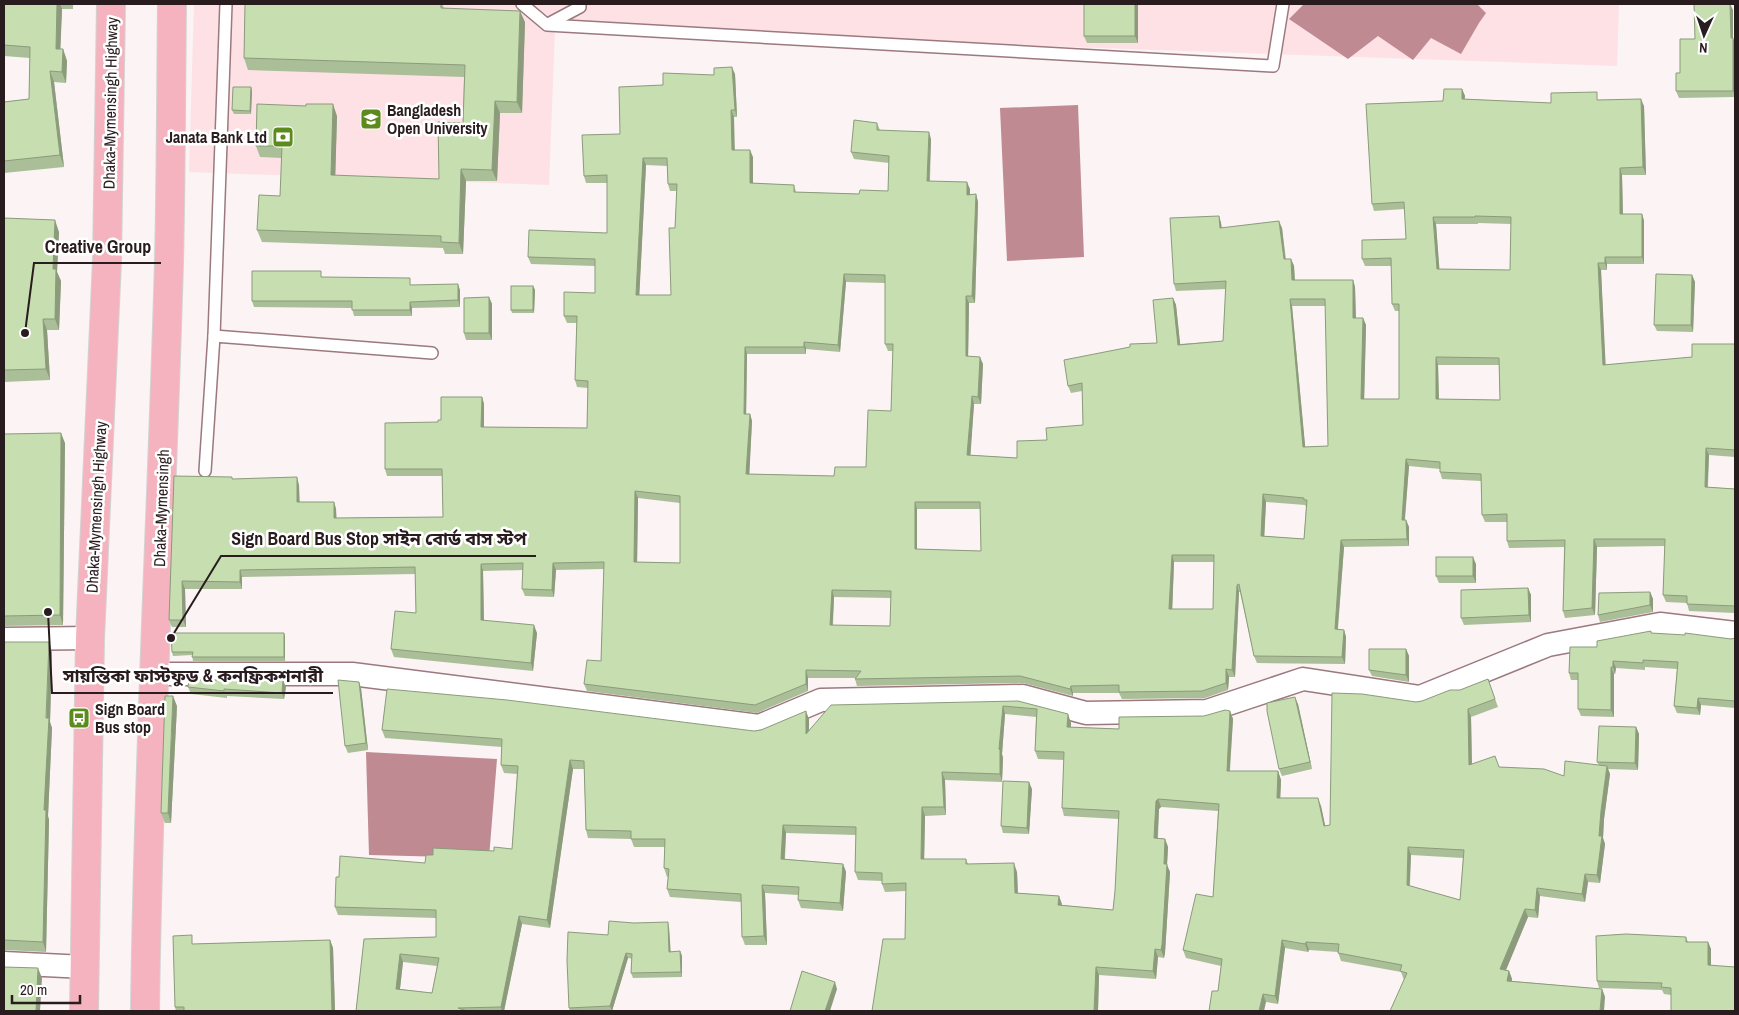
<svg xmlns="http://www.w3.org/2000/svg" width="1739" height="1015" viewBox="0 0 1739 1015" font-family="'Archivo Narrow','Noto Sans Bengali',sans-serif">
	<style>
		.built { fill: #fde1e5 }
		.water { fill: #c08a92 }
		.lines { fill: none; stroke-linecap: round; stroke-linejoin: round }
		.service-casing { stroke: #9b797e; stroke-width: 14 }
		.minor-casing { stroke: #9b797e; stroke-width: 25 }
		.trunk-casing { stroke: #d4d2d2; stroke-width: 30 }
		.service { stroke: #fff; stroke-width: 11 }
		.minor { stroke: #fff; stroke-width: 22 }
		.trunk { stroke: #f4b3be; stroke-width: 28 }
		.wall { fill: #aabf97; fill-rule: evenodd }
		.shaded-wall { fill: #8b9b7b }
		.building { fill: #c6deb0; stroke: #8b9b7b; fill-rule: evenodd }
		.labels { text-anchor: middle; stroke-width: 5; stroke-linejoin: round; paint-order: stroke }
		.street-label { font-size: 16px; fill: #291c1e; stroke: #fff }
		.poi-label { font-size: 16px; font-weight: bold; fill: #291c1e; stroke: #fff; text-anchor: start }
		.leader { fill: none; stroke: #291c1e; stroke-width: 2 }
		.callout-dot { fill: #291c1e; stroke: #fff; stroke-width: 2 }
		.callout-label { font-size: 18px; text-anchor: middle; font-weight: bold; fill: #291c1e; stroke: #fff; stroke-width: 5; stroke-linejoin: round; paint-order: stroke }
	</style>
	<rect width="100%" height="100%" fill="#fbf3f4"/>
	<polygon class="built" points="194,4 1619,4 1617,66 555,29 549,185 189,172"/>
	<g class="water">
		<polygon points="1304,4 1477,4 1486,13 1479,23 1461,54 1431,38 1413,60 1378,36 1348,59 1289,19"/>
		<polygon points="1078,105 1084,257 1007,261 1000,108"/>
		<polygon points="366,752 497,759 489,858 369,855"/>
	</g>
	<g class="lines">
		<g class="service-casing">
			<g id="service">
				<polyline points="522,4 547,25 1273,66 1283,4"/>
				<polyline points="548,24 580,7 580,4"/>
				<polyline points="214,336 226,4"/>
				<polyline points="205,471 214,336 432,353"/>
			</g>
		</g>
		<g class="minor-casing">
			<g id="minor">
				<polyline points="4,639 90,638"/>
				<polyline points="155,674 352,674 759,726 821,700 1023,696 1086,713 1207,711 1303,679 1420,697 1548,645 1660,624 1735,633"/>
				<polyline points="4,963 85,967"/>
			</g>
		</g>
		<g class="trunk-casing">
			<g id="trunk">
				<polyline points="84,1011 90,638 107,260 111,4"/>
				<path d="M145,1011c3,-250 17,-499 24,-749 2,-86 2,-172 3,-258"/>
			</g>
		</g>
		<use href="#service" class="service"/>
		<use href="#minor" class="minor"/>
		<use href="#trunk" class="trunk"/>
	</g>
	<g class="wall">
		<polygon points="4,4 73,4 73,9 62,9 60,49 63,49 67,61 66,83 54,82 64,167 4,173 4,102 29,99 30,58 4,56"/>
		<polygon points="245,4 442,4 444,8 525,22 522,113 500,113 497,181 466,181 463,254 445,254 443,248 262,242 257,230 280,196 282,158 260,157 256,146 337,116 335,176 439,179 463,123 464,77 248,70 244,58"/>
		<polygon points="1084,4 1138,4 1138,43 1087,43 1084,36"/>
		<polygon points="1733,10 1733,38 1735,44 1735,97 1679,98 1676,91 1680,73 1695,39"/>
		<path d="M735,74l2,43h-3v33l19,7v26l41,2 2,7 63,2 29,-3 1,-28 -35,-4 -3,-7 26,-29 3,7 51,9 -1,42 40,8v6l6,-1 2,8 -3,101h-6l-1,53 15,8 -2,40h-7l-4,51 47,3 30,-18 36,-15 -1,-34 -11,2 -3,-7 89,-43 16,-45 3,7 4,39 43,-3 3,-52 -50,2 -2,-7 45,-68 2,7 1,5h60l4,31h5l3,7 1,14h58l2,7 1,31h7l3,7 -2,74h35v-88h-4l-3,-7v-38h-27l-3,-7 44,-20 -1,-30 -31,2 -2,-7 71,-103 19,-12 3,7 -1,3 87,4 49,-3 44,6 2,69h-24l1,39h19l2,7v43h-37v6h-6l4,95 87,-8 43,-13v113l-26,-2 -1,32 27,2v124l-46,-2 -2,-8 -21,-1 -3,-7 2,-49 -68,1 -2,68 -30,3 -2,-7 1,-64 -55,1 -2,-7v-19h-22l-3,-7 -1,-34 -39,-2 -2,-7v-3l-31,-3 -4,54h1l3,7v19l-65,1 -6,82 6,1 2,7 -1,27 -88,-1 -3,-7 -14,-64h-1l-4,85h-6l-1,13 -23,8 -83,1 -3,-6h-46v3l-50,-13 -166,3 -2,-7v-1h-47v13l-51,22 -170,-22 -3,-7 17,-23 3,-92 -48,1 -2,27 -29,-1 -3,-7 1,-19 -40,1 1,49 53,13 -4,38 -139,-14 -3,-8 25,-36 -1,-39 -173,3v12h-57l1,38h-14l-3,-7 5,-144 59,3 66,6v17h35l2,7v9l107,-1 -1,-41h-55l-2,-7 56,-49 41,-23 2,7v23l103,1 1,-40 -11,-1 -2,-7 2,-57h-10l-3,-7 31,-23v-27l-64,-2 -3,-7 79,-24v-50h-21l-2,-7 79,-91 51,-10zM646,165l21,1 1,18 2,7h7l-6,104h-32zM1478,223l33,1 -1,46 -71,-1 -3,-45h42zM846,282l39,1v61l3,7h5l-2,60 -25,56 -32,9 -85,-2 3,-53 -2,-7h-4l1,-60h59v-5l34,3zM1292,306h34l2,140 -23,1zM1438,365h61l1,35 -61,-1zM638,498l42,5v60l-43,-1zM1266,502l39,3 1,2 -2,32 -40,-3zM917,509h63l1,42 -64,-2zM1174,562h40l-1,47h-41zM834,597l57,1 -1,28h-57z"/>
		<polygon points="251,87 252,91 251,114 234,114 232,110"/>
		<polygon points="4,218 59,232 57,272 61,281 59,330 47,330 50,380 4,382"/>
		<polygon points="1692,275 1695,282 1693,332 1657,331 1654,325"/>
		<polygon points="323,277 412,285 460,290 460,307 412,308 412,316 354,316 352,308 254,307 252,301"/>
		<polygon points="533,286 535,290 534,313 512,313 511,310"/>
		<polygon points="489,297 492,304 492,340 466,340 464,333"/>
		<polygon points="4,434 65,443 63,625 4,626"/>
		<polygon points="1476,564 1476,583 1439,583 1436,576"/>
		<polygon points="1528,588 1531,595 1531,622 1464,625 1461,618"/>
		<polygon points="1650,592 1653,599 1653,612 1600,622 1598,615"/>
		<polygon points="284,633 285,637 285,661 193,661 192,655 173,656 172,652"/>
		<polygon points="1651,633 1731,639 1735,638 1735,708 1701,705 1700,715 1677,713 1674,706 1677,669 1645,667 1645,670 1616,668 1615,674 1614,674 1614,717 1581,716 1578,709 1578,680 1571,680 1569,673 1597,647"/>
		<polygon points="4,642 52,652 50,722 52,728 48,816 49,820 46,952 4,950"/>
		<polygon points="1406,649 1409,656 1409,682 1372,676 1369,670"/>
		<path d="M1488,679l10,28 -27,10 1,47 27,3 65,9 35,-11 -2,-3 39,-35 3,7 -1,36 -30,-1 2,5 -6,45 -1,19 2,6 -5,39 -12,-1 -3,20 -45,-6 -2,22 -10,-1 -22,53 3,1 3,8v2l90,8 3,8 -201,-17 -3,-8 -60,-11 -3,-9 -29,-2 -1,2 -23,-4 -7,56 -12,-2 -48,-11 3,-25 -35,-8 -3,-8 30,-53 5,-86 -57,-4 -2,2 -1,29 7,1 3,8 -1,18 3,7 -5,81 -1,5 -6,-1 -2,22 -57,-4 -1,36h-226l33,-72 1,-48 -21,1 -3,-8v-3l-24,-1 -3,-8 1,-37 -70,-2 -1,26 58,5 3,8 -3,39 -42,-3 -3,-8v-5l-33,-2 2,52h-22l-3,-8 -1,-35 -71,-5 -3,-8 1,-12h-1l-3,-9 1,-21h-31l-3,-8 -43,-1 -2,-8 -2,-61h-11l-23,159 -28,-4 -18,87h-148l8,-72 72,-2v-19l-98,-3 -3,-8 4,-30 86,-14 8,-8 61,-4 18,-2 5,-75 -13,-1 -3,-8 1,-18 -117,-9 -3,-8 372,1 55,-12v11l209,-29 53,22v4l48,2 85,-13 26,-5 3,8 -3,52h48l3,9 -1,18 41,8 4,20 5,-1 86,-123 6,-1 38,-11zM1005,714l31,3 -1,34 3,8 26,1 -2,48 2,8 55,3 -4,72 -2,19 -52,-5 -2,-9 -41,-3 -1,-21 -49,-8 -2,-5h-42l1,-43 21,-1 -1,-35 57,2 1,-24 -1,-4zM1411,855l52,3 -3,42 -50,-14zM403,962l34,4 -5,27 -32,-4z"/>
		<polygon points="359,682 361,688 368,750 348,753 345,746"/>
		<polygon points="188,687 286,687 284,699 227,696 227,698 191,694"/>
		<polygon points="1298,704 1312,769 1282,776 1279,769"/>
		<polygon points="177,706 171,823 165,823 161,813"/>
		<polygon points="1032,789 1029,834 1003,833 1001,826"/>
		<polygon points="669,927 670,952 680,951 682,956 682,977 633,978 631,973 632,959 628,958 612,1011 570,1011 569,1008 608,935"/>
		<polygon points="1686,937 1688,942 1708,942 1711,949 1671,995 1664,994 1662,990 1599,988 1597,981"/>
		<polygon points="330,940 333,948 335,1011 176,1011 175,1007 195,944"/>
	</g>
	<g class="shaded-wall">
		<polygon points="57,4 60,4 62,9 60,60 56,49"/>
		<polygon points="1135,4 1138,4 1138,43 1135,36"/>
		<polygon points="1730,4 1733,10 1733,45 1731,38"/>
		<polygon points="520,11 525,22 522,113 517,102"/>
		<polygon points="1733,38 1735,44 1735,96 1733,91"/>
		<polygon points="63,49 67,61 66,83 62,72"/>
		<polygon points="732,67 735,74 737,117 735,110"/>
		<polygon points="50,71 54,82 64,167 60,155"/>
		<polygon points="251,87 252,91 251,114 250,111"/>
		<polygon points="1462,89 1465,96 1464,106 1462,99"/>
		<polygon points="1641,99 1644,106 1646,175 1643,167"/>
		<polygon points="495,101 500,113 497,181 492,170"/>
		<polygon points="333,104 337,116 335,187 331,175"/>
		<polygon points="731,110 734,117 735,157 732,150"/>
		<polygon points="929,132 931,139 929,188 927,181"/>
		<polygon points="750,150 753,157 753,190 750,183"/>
		<polygon points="643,158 646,165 639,302 636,295"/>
		<polygon points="1620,168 1622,175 1623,221 1620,214"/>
		<polygon points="461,169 466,181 463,254 459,243"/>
		<polygon points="967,182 970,189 970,202 967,195"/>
		<polygon points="976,194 978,202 975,303 972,296"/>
		<polygon points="1642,214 1644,221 1644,264 1642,257"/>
		<polygon points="1219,216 1221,223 1222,235 1220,228"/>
		<polygon points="1433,217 1436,224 1440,276 1437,269"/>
		<polygon points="55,220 59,232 57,272 61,281 59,330 55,319 53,269"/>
		<polygon points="1279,221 1282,228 1286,266 1284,259"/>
		<polygon points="1605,257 1607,264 1607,270 1605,263"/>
		<polygon points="1291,259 1294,266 1295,287 1292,280"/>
		<polygon points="1598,263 1601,270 1606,372 1603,365"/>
		<polygon points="844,274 846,282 840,352 838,345"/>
		<polygon points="1692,275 1695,282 1693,332 1691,325"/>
		<polygon points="1353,280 1355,287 1356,325 1353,318"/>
		<polygon points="458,284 460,290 460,307 458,300"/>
		<polygon points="533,286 535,290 534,313 533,310"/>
		<polygon points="966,296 969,303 968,363 966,356"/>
		<polygon points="489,297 492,304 492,340 489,333"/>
		<polygon points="1173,298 1176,305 1181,352 1178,345"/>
		<polygon points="1290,299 1292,306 1306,455 1303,447"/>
		<polygon points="410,302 412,308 412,316 410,310"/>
		<polygon points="1363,318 1366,325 1364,406 1361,399"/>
		<polygon points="43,319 47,330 50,380 46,369"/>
		<polygon points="804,342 806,349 806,354 804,347"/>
		<polygon points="745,347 747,354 746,421 744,414"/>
		<polygon points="980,357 983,364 981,404 978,397"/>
		<polygon points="1436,357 1438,365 1439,406 1436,399"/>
		<polygon points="972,396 974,404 970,462 967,455"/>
		<polygon points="482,397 484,404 484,434 481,427"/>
		<polygon points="750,414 752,421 749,481 746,474"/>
		<polygon points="61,433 65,443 63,625 60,615"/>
		<polygon points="1706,448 1709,455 1707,494 1705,487"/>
		<polygon points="1406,459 1409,466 1404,527 1402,520"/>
		<polygon points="297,477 299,485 300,509 297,502"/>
		<polygon points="635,491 638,498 637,569 634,562"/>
		<polygon points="1263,494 1266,502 1264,543 1261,536"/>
		<polygon points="334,502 336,509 337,526 334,518"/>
		<polygon points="915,502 917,509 917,556 915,549"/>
		<polygon points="1406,520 1409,527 1409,546 1407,539"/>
		<polygon points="1594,539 1597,547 1595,615 1592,608"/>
		<polygon points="1341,540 1344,547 1337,636 1335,629"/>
		<polygon points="1172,555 1174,562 1172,616 1169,609"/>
		<polygon points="1473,557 1476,564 1476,583 1473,576"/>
		<polygon points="553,563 556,570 554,597 552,590"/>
		<polygon points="481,564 483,571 484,627 481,620"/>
		<polygon points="240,570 242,577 242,589 240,582"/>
		<polygon points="182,581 185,589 186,627 183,620"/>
		<polygon points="1237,585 1239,592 1235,677 1232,670"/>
		<polygon points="1528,588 1531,595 1531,622 1529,615"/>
		<polygon points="832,590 834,597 832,633 830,625"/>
		<polygon points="1650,592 1653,599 1653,612 1650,605"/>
		<polygon points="534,625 537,633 533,671 531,663"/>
		<polygon points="1344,630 1346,637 1345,664 1342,657"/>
		<polygon points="284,633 285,637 285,661 284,657"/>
		<polygon points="49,642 52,652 50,722 52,728 48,816 49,820 46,952 43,942 44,810"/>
		<polygon points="1406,649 1409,656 1409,682 1406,675"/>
		<polygon points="1613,661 1616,668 1615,674 1613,667"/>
		<polygon points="1611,667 1614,674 1614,717 1611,710"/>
		<polygon points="1226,669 1229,677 1228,690 1226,683"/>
		<polygon points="806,670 808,678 808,691 806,684"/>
		<polygon points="283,680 286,687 284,699 282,693"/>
		<polygon points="359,682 361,688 368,750 366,743"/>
		<polygon points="1071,686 1073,693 1073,696 1070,689"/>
		<polygon points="173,696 177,706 171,823 168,813"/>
		<polygon points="1295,697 1298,704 1312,769 1310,762"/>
		<polygon points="1698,698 1701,705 1700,715 1697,708"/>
		<polygon points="1003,706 1005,714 1002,754 1003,758 1002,782 1000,774 999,749"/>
		<polygon points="1468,709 1471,717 1472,773 1469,765"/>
		<polygon points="806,711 809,719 809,742 806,734"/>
		<polygon points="1230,711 1233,719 1229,779 1227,771"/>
		<polygon points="1068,714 1071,723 1070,735 1067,727"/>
		<polygon points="1636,727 1639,734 1638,770 1635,763"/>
		<polygon points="570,760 573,769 550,928 547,920"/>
		<polygon points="1607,766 1610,774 1604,819 1603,838 1605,844 1600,883 1597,875 1599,836 1601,811"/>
		<polygon points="1278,771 1281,780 1280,806 1277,798"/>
		<polygon points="942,772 945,780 946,815 944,807"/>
		<polygon points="1029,782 1032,789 1029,834 1027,828"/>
		<polygon points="1318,798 1321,806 1327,834 1324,826"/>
		<polygon points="1158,799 1161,807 1159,809 1157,846 1154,838 1156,801"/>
		<polygon points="922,807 925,816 924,867 921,859"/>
		<polygon points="783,825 786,833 784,867 781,859"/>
		<polygon points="1165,839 1168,847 1167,865 1170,872 1165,953 1164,958 1161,950"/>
		<polygon points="1408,847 1411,855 1409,893 1407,885"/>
		<polygon points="1014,863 1017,872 1018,901 1015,893"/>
		<polygon points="843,864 846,872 843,911 840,903"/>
		<polygon points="1585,874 1588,882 1585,902 1582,894"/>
		<polygon points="762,885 765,893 767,945 764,936"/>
		<polygon points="1537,888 1540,896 1538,918 1535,910"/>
		<polygon points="1059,896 1062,904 1061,913 1058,905"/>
		<polygon points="1525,909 1528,917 1503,977 1500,969"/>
		<polygon points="519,916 522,924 504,1011 502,1011 501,1007"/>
		<polygon points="668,922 669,927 671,956 669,952"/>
		<polygon points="330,940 333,948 335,1011 332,1011"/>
		<polygon points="1282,940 1285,948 1278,1004 1275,996"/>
		<polygon points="1306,942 1309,950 1308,952 1305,944"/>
		<polygon points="1708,942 1711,949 1711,972 1708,965"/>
		<polygon points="1155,949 1158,957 1156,979 1153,971"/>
		<polygon points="680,951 682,956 682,977 681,972"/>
		<polygon points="626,953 628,958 612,1011 610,1006"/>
		<polygon points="400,954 403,962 399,997 396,989"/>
		<polygon points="1096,967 1099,975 1098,1011 1094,1011"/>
		<polygon points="38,968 42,978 40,1011 36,1011"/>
		<polygon points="1509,971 1512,979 1510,989 1507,981"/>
		<polygon points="835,982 837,989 830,1011 825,1011"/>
		<polygon points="1602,989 1605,997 1604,1011 1600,1011"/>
		<polygon points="1263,994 1266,1002 1264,1011 1259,1011"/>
	</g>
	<g class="building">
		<polygon points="4,4 57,4 56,49 63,49 62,72 50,71 60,155 4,161 4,102 29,99 30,47 4,45"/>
		<polygon points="245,4 441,4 441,8 520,11 517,102 495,101 492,170 461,169 459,243 441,242 441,236 257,230 259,195 280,196 282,146 256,146 257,104 306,106 306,104 333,104 331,175 439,179 438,122 463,123 465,65 244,58"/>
		<rect x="1084" y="4" width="51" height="32"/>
		<polygon points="1694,4 1730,4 1731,38 1733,38 1733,91 1676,91 1676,73 1680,73 1680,39 1695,39"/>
		<path d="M732,67l3,43h-4l1,40h18v33l44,2v7l65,2 1,-4 28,1 1,-35 -38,-4 3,-32 23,3v7l52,2 -2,49 40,1v13l9,-1 -4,102h-6v60l14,1 -2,40 -6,-1 -5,59 50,3v-17l30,-1 -1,-12 37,-3 -1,-42 -14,3 -4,-26 66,-13v-3l27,-1 -4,-43 20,-2 5,47 45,-4 3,-60 -52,3 -4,-66 49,-2 1,12 59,-7 5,38h7l1,21h61v38h10l-2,81h38v-95h-7l-1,-46 -29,1v-19l44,-1 -2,-37 -32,2 -6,-100 77,-3 1,-12h18v10l89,4v-10l46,-1v8l44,-1 2,68 -23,1v46h22v43h-37v6h-7l5,102 89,-8v-13h43v106l-29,-2 -1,39 30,2v117l-48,-2v-8l-24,-1 2,-56h-71l-2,69 -29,3 2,-71 -58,1v-27l-25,1 -1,-41 -41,-2v-10l-34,-3 -4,61h4l1,19 -66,1 -6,89 9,1 -2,27 -88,-1 -15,-72 -2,1 -5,85 -6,-1v14l-24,8 -83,1v-7l-48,1 -1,3 -50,-13 -165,3 6,-8 -55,-1v14l-51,21 -171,-21 3,-24 14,1 3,-99 -51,1 -1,27 -30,-1 1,-26 -42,1v56l53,5 -3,38 -140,-14 4,-38 21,2 -1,-46 -175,3v12l-58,-1 1,39h-14l5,-144 58,1v2l65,-2v25h37v16l109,-1 -1,-48h-57v-46l53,-1v-2h3v-23h41l-1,30 106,1 1,-47 -13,-1 2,-64h-13v-24l31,1v-34l-67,-2 1,-27 78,3v-58l-23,1 -2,-41 38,-1 -1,-47 44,-2v-12l51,2v-7zM643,158h24l1,26h9l-2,44h-6l2,67h-35zM1475,216l36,1 -1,53 -73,-1 -4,-52h42zM844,274l41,1v69h8l-2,67 -23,-1 -2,57h-31l-1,9 -88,-2 4,-60h-6l1,-67h59v-5l34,3zM1290,299h35l3,147 -25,1zM1436,357l63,1 1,42 -64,-1zM635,491l45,5v67l-46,-1zM1263,494l41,4v2h3l-3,39 -43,-3zM915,502h65l1,49 -66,-2zM1172,555h42l-1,54h-44zM832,590l59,1 -1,35 -60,-1z"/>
		<polygon points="233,87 251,87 250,111 232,110"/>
		<polygon points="4,218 55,220 53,269 56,269 55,319 43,319 46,369 4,370"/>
		<polygon points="252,271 321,271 321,277 410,278 410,285 458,284 458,300 410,302 410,310 352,310 352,301 252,301"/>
		<polygon points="1656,274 1692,275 1691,325 1654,325"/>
		<rect x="511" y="286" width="22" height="24"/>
		<polygon points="489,297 489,333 464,333 464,298"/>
		<polygon points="61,433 60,615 4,616 4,434"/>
		<rect x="1436" y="557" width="37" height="19"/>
		<polygon points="1528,588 1529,615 1461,618 1461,590"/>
		<polygon points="1650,592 1650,605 1598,615 1599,593"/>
		<polygon points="1651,631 1651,633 1685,635 1685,633 1731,639 1735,638 1735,701 1698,698 1697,708 1674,706 1678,662 1643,660 1643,663 1613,661 1613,667 1611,667 1611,710 1578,709 1578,673 1569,673 1570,647 1597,647 1597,641"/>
		<polygon points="171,633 284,633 284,657 192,657 193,652 172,652"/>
		<polygon points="4,642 49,642 46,718 49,718 44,810 46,810 43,942 4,940"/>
		<polygon points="1369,649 1406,649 1406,675 1369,670"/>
		<path d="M1488,679l7,20 -27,10 1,56 26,-9 4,11 45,2 20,7 1,-15 42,5 -6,45 -2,25h3l-5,39 -12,-1 -3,20 -45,-6 -2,22 -10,-1 -25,60 9,2 -2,10 95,8 -2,22h-210l17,-38 -7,-2 2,-6 -64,-12 1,-9 -33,-2 -1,2 -23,-4 -7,56 -12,-2 -4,17h-50l3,-20h6l4,-32 -39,-9 13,-56 17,3 6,-93 -61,-5 -2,2 -2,37 11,1 -1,25h3l-5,81 -1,5 -6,-1 -2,22 -57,-4 -2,44h-222l11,-72h22l1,-56 -24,1v-11l-27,-1 1,-45 -73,-2 -2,34 62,5 -3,39 -42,-3 1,-13 -37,-2 2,51 -22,1 -1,-43 -74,-5 2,-20 -5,-1 1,-29h-34v-8l-45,-1 -2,-69 -14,-1 -23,160 -28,-4 -18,91 -43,1 9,3h-111l8,-72 72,-2v-27l-101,-3 1,-30h3l1,-21 85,7 1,-8h7v-7l61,3v-4l18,2 6,-83 -17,-1 1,-26 -120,-9 5,-41 120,11 247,31 7,-1 45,-19v23l25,-29 187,-4 50,13 -1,13 52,2v-12l85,-1 21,-6 5,1 -3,60h51l-1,27h41l6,28 6,-1 2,-132 30,1 54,8 6,-1 28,-11h10zM1003,706l34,3 -2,42 29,1 -2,56 57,3 -4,80 -2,19 -55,-5 1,-9 -44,-3 -1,-30 -48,1v-5h-45l1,-52h22l-2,-35 58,2v-24l-1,-1zM1408,847l56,3 -4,50 -53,-15zM400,954l39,4 -7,35 -36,-4z"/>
		<polygon points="189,680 283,680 282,693 224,689 224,691 188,687"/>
		<polygon points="338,680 359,682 366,743 345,746"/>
		<polygon points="165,696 173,696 168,813 161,813"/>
		<polygon points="1295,697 1310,762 1279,769 1267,711 1267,703"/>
		<polygon points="1599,726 1636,727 1635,763 1597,762"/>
		<polygon points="1003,781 1029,782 1027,828 1001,826"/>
		<polygon points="609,921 634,923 668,922 669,952 680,951 681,972 631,973 632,954 626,953 610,1006 569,1008 567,960 568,932 608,935"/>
		<polygon points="1626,934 1686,937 1686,942 1708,942 1708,965 1735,967 1735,1011 1671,1011 1671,988 1661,987 1662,983 1597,981 1596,936"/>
		<polygon points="192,935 192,944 330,940 332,1011 184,1011 184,1007 175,1007 173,936"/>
		<polygon points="4,967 38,968 36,1011 4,1011"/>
		<polygon points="802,971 835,982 825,1011 790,1011"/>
	</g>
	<defs>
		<g id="university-square" transform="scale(1.125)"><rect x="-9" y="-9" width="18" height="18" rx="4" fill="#5d8a1c" stroke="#fff"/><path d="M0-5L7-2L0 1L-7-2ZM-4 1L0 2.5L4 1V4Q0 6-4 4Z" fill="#fff"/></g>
		<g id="bank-square" transform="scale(1.125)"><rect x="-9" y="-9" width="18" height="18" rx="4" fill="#5d8a1c" stroke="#fff"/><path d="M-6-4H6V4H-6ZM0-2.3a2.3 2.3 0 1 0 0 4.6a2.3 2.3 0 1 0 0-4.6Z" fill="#fff"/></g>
		<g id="bus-square" transform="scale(1.125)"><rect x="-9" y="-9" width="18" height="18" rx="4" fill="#5d8a1c" stroke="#fff"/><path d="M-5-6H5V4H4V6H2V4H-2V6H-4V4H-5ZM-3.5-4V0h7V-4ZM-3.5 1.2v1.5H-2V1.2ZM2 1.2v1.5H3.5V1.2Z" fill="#fff"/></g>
	</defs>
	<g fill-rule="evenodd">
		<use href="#university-square" x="371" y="119"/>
		<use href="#bank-square" x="283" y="137"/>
		<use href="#bus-square" x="79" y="718"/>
	</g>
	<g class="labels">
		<g class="street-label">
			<text transform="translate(110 103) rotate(-89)" y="6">Dhaka-Mymensingh Highway</text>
			<text transform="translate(96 507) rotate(-87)" y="6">Dhaka-Mymensingh Highway</text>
			<text transform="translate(161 508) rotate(-88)" y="6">Dhaka-Mymensingh</text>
		</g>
		<g class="poi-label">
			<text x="387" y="116">Bangladesh<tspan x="387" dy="18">Open University</tspan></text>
			<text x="267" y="143" text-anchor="end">Janata Bank Ltd</text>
			<text x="95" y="715">Sign Board<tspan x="95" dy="18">Bus stop</tspan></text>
		</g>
	</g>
	<path class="leader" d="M25 333L34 263H161M171 638L221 556H536M48 612L52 693H333"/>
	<g class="callout-dot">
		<circle cx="25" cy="333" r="5"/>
		<circle cx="171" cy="638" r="5"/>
		<circle cx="48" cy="612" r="5"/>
	</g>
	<g class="callout-label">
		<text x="98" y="253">Creative Group</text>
		<text x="379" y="545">Sign Board Bus Stop সাইন বোর্ড বাস স্টপ</text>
		<text x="193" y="682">সায়ন্তিকা ফাস্টফুড &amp; কনফ্রিকশনারী</text>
	</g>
	<rect width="1739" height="1015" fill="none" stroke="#291c1e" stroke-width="10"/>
	<g transform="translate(1704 35) rotate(183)" stroke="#ffffff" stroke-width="4" paint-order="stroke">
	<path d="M0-4L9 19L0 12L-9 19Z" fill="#291c1e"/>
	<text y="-8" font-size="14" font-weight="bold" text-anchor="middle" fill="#291c1e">N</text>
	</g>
	<path d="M12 995v8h68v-8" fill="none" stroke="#291c1e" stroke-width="2.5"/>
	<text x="20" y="995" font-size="15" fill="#291c1e" stroke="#ffffff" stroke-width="4" paint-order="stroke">20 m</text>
</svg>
